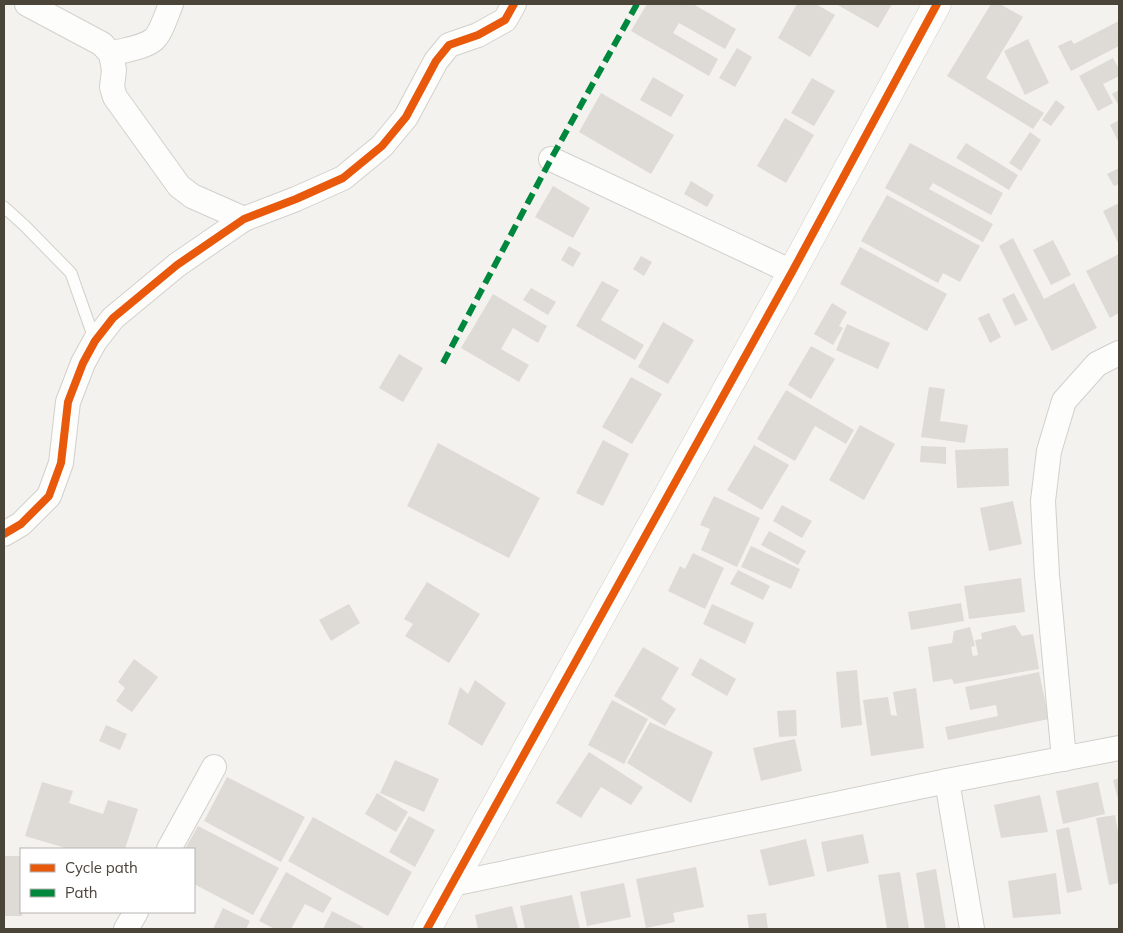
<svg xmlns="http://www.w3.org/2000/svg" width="1123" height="933" viewBox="0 0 1123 933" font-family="Mulish,sans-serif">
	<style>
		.building { fill: #dedbd6 }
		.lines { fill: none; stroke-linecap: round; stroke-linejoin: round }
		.service-casing { stroke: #d2d0cb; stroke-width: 13 }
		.minor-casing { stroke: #d2d0cb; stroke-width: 26 }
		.tertiary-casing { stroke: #d2d0cb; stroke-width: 29 }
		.service { stroke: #fdfdfc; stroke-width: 11 }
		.minor { stroke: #fdfdfc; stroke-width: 24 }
		.tertiary { stroke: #fdfdfc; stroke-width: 28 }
		.quiet { stroke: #00873e; stroke-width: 6; stroke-dasharray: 12 6; stroke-linecap: butt }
		.cycleway-casing { stroke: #fff; stroke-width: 11 }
		.cycleway { stroke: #e8590c; stroke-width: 8 }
	</style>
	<rect width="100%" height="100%" fill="#f4f2ee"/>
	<g class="building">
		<polygon points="647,4 693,4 736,29 725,49 679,23 673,33 718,59 709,76 631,31"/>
		<polygon points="797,4 816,4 835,15 810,57 778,38"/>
		<polygon points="836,4 892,4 878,28"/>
		<polygon points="991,4 1000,4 1023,17 986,78 1044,113 1033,129 947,76"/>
		<polygon points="1119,21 1119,46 1071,71 1058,46 1071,40 1074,44"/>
		<polygon points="1028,39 1049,83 1025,95 1004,51"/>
		<polygon points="737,48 752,57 735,87 719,78"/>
		<polygon points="1113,58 1119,69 1119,76 1103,84 1113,103 1098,111 1079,76"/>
		<polygon points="653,77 684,95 671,117 640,100"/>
		<polygon points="812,78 835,91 814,126 791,113"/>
		<polygon points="1119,90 1119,106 1112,94"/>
		<polygon points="601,93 674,135 651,174 579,132"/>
		<polygon points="1056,100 1065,107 1051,126 1042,120"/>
		<polygon points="785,118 814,135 786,183 757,166"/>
		<polygon points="1119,120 1119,143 1110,125"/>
		<polygon points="1030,132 1041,140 1021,171 1009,163"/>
		<polygon points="910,143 1003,193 991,215 933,183 929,189 993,224 983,242 885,188"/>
		<polygon points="966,143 1018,175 1009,190 956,158"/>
		<polygon points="1119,168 1119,184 1114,186 1107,174"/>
		<polygon points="691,181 714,195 707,207 684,194"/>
		<polygon points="553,186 590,208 573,238 535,217"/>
		<polygon points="887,195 980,246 960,282 943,273 938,283 861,241"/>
		<polygon points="1119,203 1119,245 1103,211"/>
		<polygon points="1013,238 1044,299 1074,283 1097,328 1052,351 999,246"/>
		<polygon points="1053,240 1071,275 1051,285 1033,250"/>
		<polygon points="569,246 581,253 573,267 561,260"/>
		<polygon points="860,247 947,294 927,331 840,284"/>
		<polygon points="1119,254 1119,313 1110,318 1086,271"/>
		<polygon points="641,256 652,262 644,276 633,269"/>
		<polygon points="602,281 619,290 601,320 644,345 635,360 576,326"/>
		<polygon points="531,288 556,302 548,315 523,300"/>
		<polygon points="1014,293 1028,320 1015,326 1002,299"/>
		<polygon points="493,294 547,326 538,343 513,328 501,349 529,365 519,382 461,348"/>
		<polygon points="832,303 847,312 839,326 843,328 833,345 814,334"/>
		<polygon points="989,313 1001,337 990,343 978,318"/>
		<polygon points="663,322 694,340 668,384 638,367"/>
		<polygon points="847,324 890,343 878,369 836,350"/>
		<polygon points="811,346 835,359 811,399 788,385"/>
		<polygon points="399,354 423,368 403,402 379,388"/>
		<polygon points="631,377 662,394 632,444 602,427"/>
		<polygon points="929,387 945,389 940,421 968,425 965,443 921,437"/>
		<polygon points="786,390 854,430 846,444 815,426 795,461 757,439"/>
		<polygon points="860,425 895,444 864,500 829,480"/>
		<polygon points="603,440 629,454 603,506 576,493"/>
		<polygon points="438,443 540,498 509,558 407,506"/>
		<polygon points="754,445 789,465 762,510 727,490"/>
		<polygon points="921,446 946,447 946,464 920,462"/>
		<polygon points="1008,448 1009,486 957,488 955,450"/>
		<polygon points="714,496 760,518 737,567 701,550 710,529 700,525"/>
		<polygon points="1013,501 1022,544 989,551 980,508"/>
		<polygon points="782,505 812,521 802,538 773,521"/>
		<polygon points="769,531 806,551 798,565 761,545"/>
		<polygon points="751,546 800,569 791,589 741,567"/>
		<polygon points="693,553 724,568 705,609 668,591 680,566 685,569"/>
		<polygon points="738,570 770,586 763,600 730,584"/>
		<polygon points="1021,578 1025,612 969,619 964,586"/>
		<polygon points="427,582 480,614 449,663 405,636 413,624 404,619"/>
		<polygon points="961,603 964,621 911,630 908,612"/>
		<polygon points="349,604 360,623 331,641 319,620"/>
		<polygon points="712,604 754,623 745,644 703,624"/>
		<polygon points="1015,625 1022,636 1033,634 1039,669 954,684 952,679 933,682 928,647 952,643 954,631 970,627 975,646 971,647 973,656 978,655 975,640 982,639 981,633"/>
		<polygon points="643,647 679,668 661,699 676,709 665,726 614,696"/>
		<polygon points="700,658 736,679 727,696 691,675"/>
		<polygon points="134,659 158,677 132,712 116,701 125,688 118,682"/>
		<polygon points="857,670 862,725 841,728 836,672"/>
		<polygon points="1039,672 1049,719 948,740 945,727 998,716 996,705 970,710 965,687"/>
		<polygon points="475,680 506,703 482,746 448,724 460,687 468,694"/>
		<polygon points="916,688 924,748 871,756 863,700 888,697 891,715 897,716 893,692"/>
		<polygon points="612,700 648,719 624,764 588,745"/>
		<polygon points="796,710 797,736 779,737 777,711"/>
		<polygon points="650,722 713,752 691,803 627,763"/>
		<polygon points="106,725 127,734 120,750 99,741"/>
		<polygon points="795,739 802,771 761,781 753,748"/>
		<polygon points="589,752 643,787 631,805 601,787 581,818 556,803"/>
		<polygon points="395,760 439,779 424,812 380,793"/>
		<polygon points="227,777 305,817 281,862 204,821"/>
		<polygon points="1119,778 1119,803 1113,780"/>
		<polygon points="42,782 73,791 69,803 103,814 108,800 138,809 125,849 69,849 25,836"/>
		<polygon points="1098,782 1105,814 1063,824 1056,791"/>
		<polygon points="377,793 408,812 396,832 365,814"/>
		<polygon points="1040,795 1048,832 1001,838 994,805"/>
		<polygon points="1115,815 1119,838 1119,883 1109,885 1096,818"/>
		<polygon points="409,816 435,830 415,867 389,852"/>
		<polygon points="313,817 412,872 388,916 288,861"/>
		<polygon points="198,826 279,868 253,915 194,884 194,849 185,849"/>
		<polygon points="1069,827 1082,890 1067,893 1056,830"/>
		<polygon points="863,834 869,863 827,872 821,842"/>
		<polygon points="806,839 815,876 769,886 760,850"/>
		<polygon points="4,856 21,856 22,916 4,916"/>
		<polygon points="696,867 704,907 673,913 675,922 646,928 636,879"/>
		<polygon points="936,869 946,929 925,929 916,873"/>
		<polygon points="286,872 332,898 323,913 305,904 291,929 275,929 259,921"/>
		<polygon points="900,872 909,929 887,929 878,875"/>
		<polygon points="1056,873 1061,914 1013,918 1008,881"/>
		<polygon points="624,883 631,917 587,926 580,892"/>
		<polygon points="572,895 580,929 525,929 520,906"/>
		<polygon points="512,906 518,929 478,929 475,915"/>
		<polygon points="223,908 250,921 246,929 213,929"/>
		<polygon points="332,911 363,927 362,929 323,929"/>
		<polygon points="766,913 768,929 749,929 747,915"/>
	</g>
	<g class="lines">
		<g class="service-casing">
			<polyline id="service" points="4,207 25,226 71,273 95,341"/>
		</g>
		<g class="minor-casing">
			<g id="minor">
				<polyline points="27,4 102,44 111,54 114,70 112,87 115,97 179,186 192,196 244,219"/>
				<path d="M111,54c12,-4 32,-6 42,-14 8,-6 14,-27 18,-36"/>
				<polyline points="551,159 792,272"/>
				<polyline points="4,534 21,524 49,496 61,463 68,402 83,363 95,341 113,318 177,265 244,219 296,199 343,178 382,146 406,117 436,61 449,45 478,35 505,20 514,4"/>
				<polyline points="1064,759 1047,575 1043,501 1049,451 1064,401 1097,364 1119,353"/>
				<polyline points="947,781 972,929"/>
				<polyline points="169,849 214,767"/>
				<polyline points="452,884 947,781 1119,748"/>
				<polyline points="126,929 136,912"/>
			</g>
		</g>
		<g class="tertiary-casing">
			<polyline id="tertiary" points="427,929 792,272 937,4"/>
		</g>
		<use href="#service" class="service"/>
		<use href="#minor" class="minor"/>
		<use href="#tertiary" class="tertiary"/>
		<polyline class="quiet" points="443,363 551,159 637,4"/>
		<g class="cycleway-casing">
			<g id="cycleway">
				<polyline points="4,534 21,524 49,496 61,463 68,402 83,363 95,341 113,318 177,265 244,219 296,199 343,178 382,146 406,117 436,61 449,45 478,35 505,20 514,4"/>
				<polyline points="427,929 792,272 937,4"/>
			</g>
		</g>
		<use href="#cycleway" class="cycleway"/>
	</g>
	<rect width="1123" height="933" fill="none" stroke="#4b4439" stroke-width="10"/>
	<rect x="20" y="848" width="175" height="65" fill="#ffffff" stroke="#b7b4b0"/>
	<rect x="30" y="864" width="25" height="8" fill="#e8590c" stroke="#b7b4b0"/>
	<text x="65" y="873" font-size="15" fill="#4b4439">Cycle path</text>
	<rect x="30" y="889" width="25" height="8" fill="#00873e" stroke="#b7b4b0"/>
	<text x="65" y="898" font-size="15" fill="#4b4439">Path</text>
</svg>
